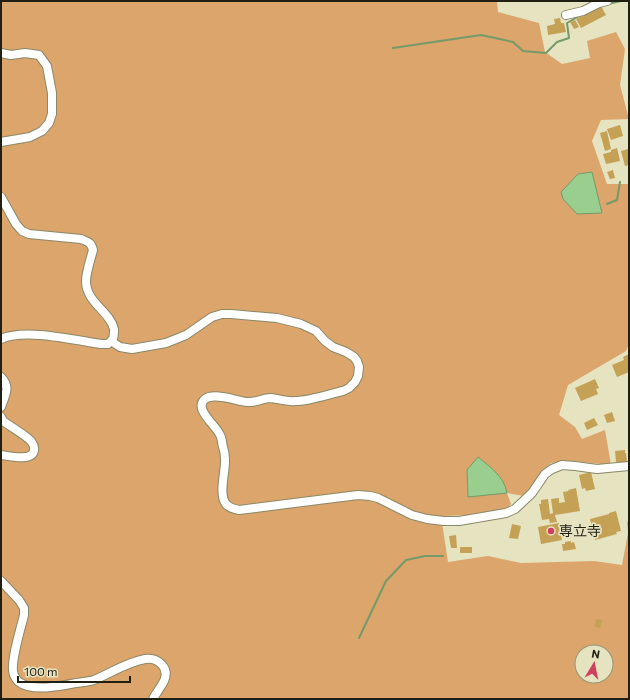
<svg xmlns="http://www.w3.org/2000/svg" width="630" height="700" viewBox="0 0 630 700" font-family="Commissioner,'Noto Sans JP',sans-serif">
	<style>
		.green { fill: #dba56b; fill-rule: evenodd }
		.water { fill: #99ce8e; stroke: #759a69 }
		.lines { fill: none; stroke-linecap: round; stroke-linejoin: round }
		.stream { stroke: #759a69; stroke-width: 2 }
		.building { fill: #c4a155 }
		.street-casing { stroke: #8a8868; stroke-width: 10 }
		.street { stroke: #fff; stroke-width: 8 }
		.poi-dot { fill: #cf3f5e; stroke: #e6e3c1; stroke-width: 1.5 }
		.labels { text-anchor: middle; stroke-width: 3.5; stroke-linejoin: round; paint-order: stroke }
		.poi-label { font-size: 14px; fill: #201f12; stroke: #e6e3c1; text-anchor: start }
	</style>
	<rect width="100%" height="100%" fill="#e6e3c1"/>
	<path class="green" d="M1,1h496l1,11 41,11 6,29 17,12 28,-6 -3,-17 29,-9 9,17 -5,36 9,34 -28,1 -9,21 15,43h22v160l-3,7 -58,34 -9,30 16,12 7,12 23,-9 6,35 -38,-4 -22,2 -27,33 -17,-3 4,11 -9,10 -61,2 7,46 40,-6 33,7 73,-2 28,4 6,-32 -1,-11 2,-1v178h-628zM582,652h24v24h-24z"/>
	<g class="water">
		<polygon points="592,172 602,213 577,214 563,199 561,192 578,174"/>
		<path d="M478,457c12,10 26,19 29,36l-39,4 -1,-27z"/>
	</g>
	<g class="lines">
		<g class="stream">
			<polyline points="608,4 621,1"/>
			<polyline points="393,48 481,35 513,42 523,51 546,53 557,42 569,38 567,23 581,15"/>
			<polyline points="607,204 617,200 620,182"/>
			<polyline points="359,638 386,581 406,560 425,556 443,556"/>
		</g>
	</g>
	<g class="building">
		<polygon points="601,6 606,15 581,28 576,19"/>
		<polygon points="560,18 561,23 564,23 566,32 548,35 547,26 555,24 554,19"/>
		<polygon points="575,20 579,27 574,29 570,22"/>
		<polygon points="620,125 623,136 611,140 607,129"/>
		<polygon points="607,131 611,149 605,151 600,133"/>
		<polygon points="617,148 620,161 606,164 603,154 611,152 611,150"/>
		<polygon points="628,149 629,165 625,166 621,151"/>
		<polygon points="613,170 615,178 610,179 607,172"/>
		<polygon points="629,354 629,372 617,377 612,365 624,360 623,357"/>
		<polygon points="595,379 599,388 596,389 598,394 581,401 575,388"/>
		<polygon points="612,412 615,421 607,423 604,415"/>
		<polygon points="594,418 598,425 587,430 584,423"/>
		<polygon points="625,450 625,453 626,453 627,462 616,462 615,451"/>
		<polygon points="591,472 595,489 586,491 585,488 582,489 579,475"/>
		<polygon points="576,488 580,511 555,515 557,522 550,523 549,519 542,520 539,504 541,504 541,500 548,499 550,514 553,513 551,499 559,498 559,503 565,502 563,492 569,491 568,490"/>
		<polygon points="616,511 621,531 616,532 617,534 595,540 590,519 609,514 609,513"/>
		<polygon points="559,523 560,528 562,527 564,535 561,535 562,540 541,544 538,527"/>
		<polygon points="512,524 521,526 518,539 509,538"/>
		<polygon points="456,535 457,548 451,548 449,536"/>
		<polygon points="571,541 571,543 574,542 576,549 563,551 562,544 565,544 565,542"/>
		<rect x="460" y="547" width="12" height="6"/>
		<polygon points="596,619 602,620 600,628 595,627"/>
	</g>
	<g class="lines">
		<g class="street-casing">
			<g id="street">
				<polyline points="566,15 583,11 599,3 607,1"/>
				<polyline points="1,53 11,55 25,53 39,55 47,66 52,93 52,114 49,123 42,131 30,137 1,142"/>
				<path d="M1,197l15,27 6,7 7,3 52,5c7,3 10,3 12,11 -2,8 -7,22 -7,31 0,22 24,30 28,48 0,3 0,7 -1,10l-5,5h-7c-27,-4 -76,-16 -100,-5"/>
				<path d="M111,341l9,6 12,2 34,-6 20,-8 26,-18 10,-3h9l46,4 24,6 15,7 9,10 8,6 13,5 8,5 3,4 2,6 -1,9 -3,6 -6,6 -6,3c-14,3 -33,10 -48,10 -8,1 -16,-2 -24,-3 -8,0 -16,5 -24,4 -10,-1 -33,-10 -42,-3 -12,10 11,26 15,36 2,3 2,8 3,12 1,3 2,8 2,12 1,11 -7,35 1,45 3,4 8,5 13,6l119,-15 12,1 8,2 34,17 15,4 17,2h15l47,-8 9,-4 17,-16 13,-19 7,-5 10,-4 13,1 22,3 32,-3"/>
				<path d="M1,377c10,10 4,18 0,30"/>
				<path d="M1,417l2,4c8,6 21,13 28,20 2,3 4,5 3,9 -1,12 -25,6 -33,5"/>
				<path d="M1,581l18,19 5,8v7c-3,13 -15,50 -10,60 1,2 3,6 5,7 13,10 42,4 57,1 6,-1 12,-1 18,-3 17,-7 33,-18 51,-21 13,-2 25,9 19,22 -3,6 -8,12 -11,18"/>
			</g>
		</g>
		<use href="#street" class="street"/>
	</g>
	<circle class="poi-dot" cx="551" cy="531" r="4"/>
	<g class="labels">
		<g class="poi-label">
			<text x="559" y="536">専立寺</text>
		</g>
	</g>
	<rect width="630" height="700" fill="none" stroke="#201f12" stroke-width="4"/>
	<g transform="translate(594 664) rotate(10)"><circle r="19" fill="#e6e3c1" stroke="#97957b"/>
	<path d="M0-3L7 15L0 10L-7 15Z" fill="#cf3f5e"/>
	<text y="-6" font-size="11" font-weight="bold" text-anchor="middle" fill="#201f12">N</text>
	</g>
	<path d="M18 676v6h112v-6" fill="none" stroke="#201f12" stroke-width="2"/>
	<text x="24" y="676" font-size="12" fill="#201f12" stroke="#e6e3c1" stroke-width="3" paint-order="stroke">100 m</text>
</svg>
